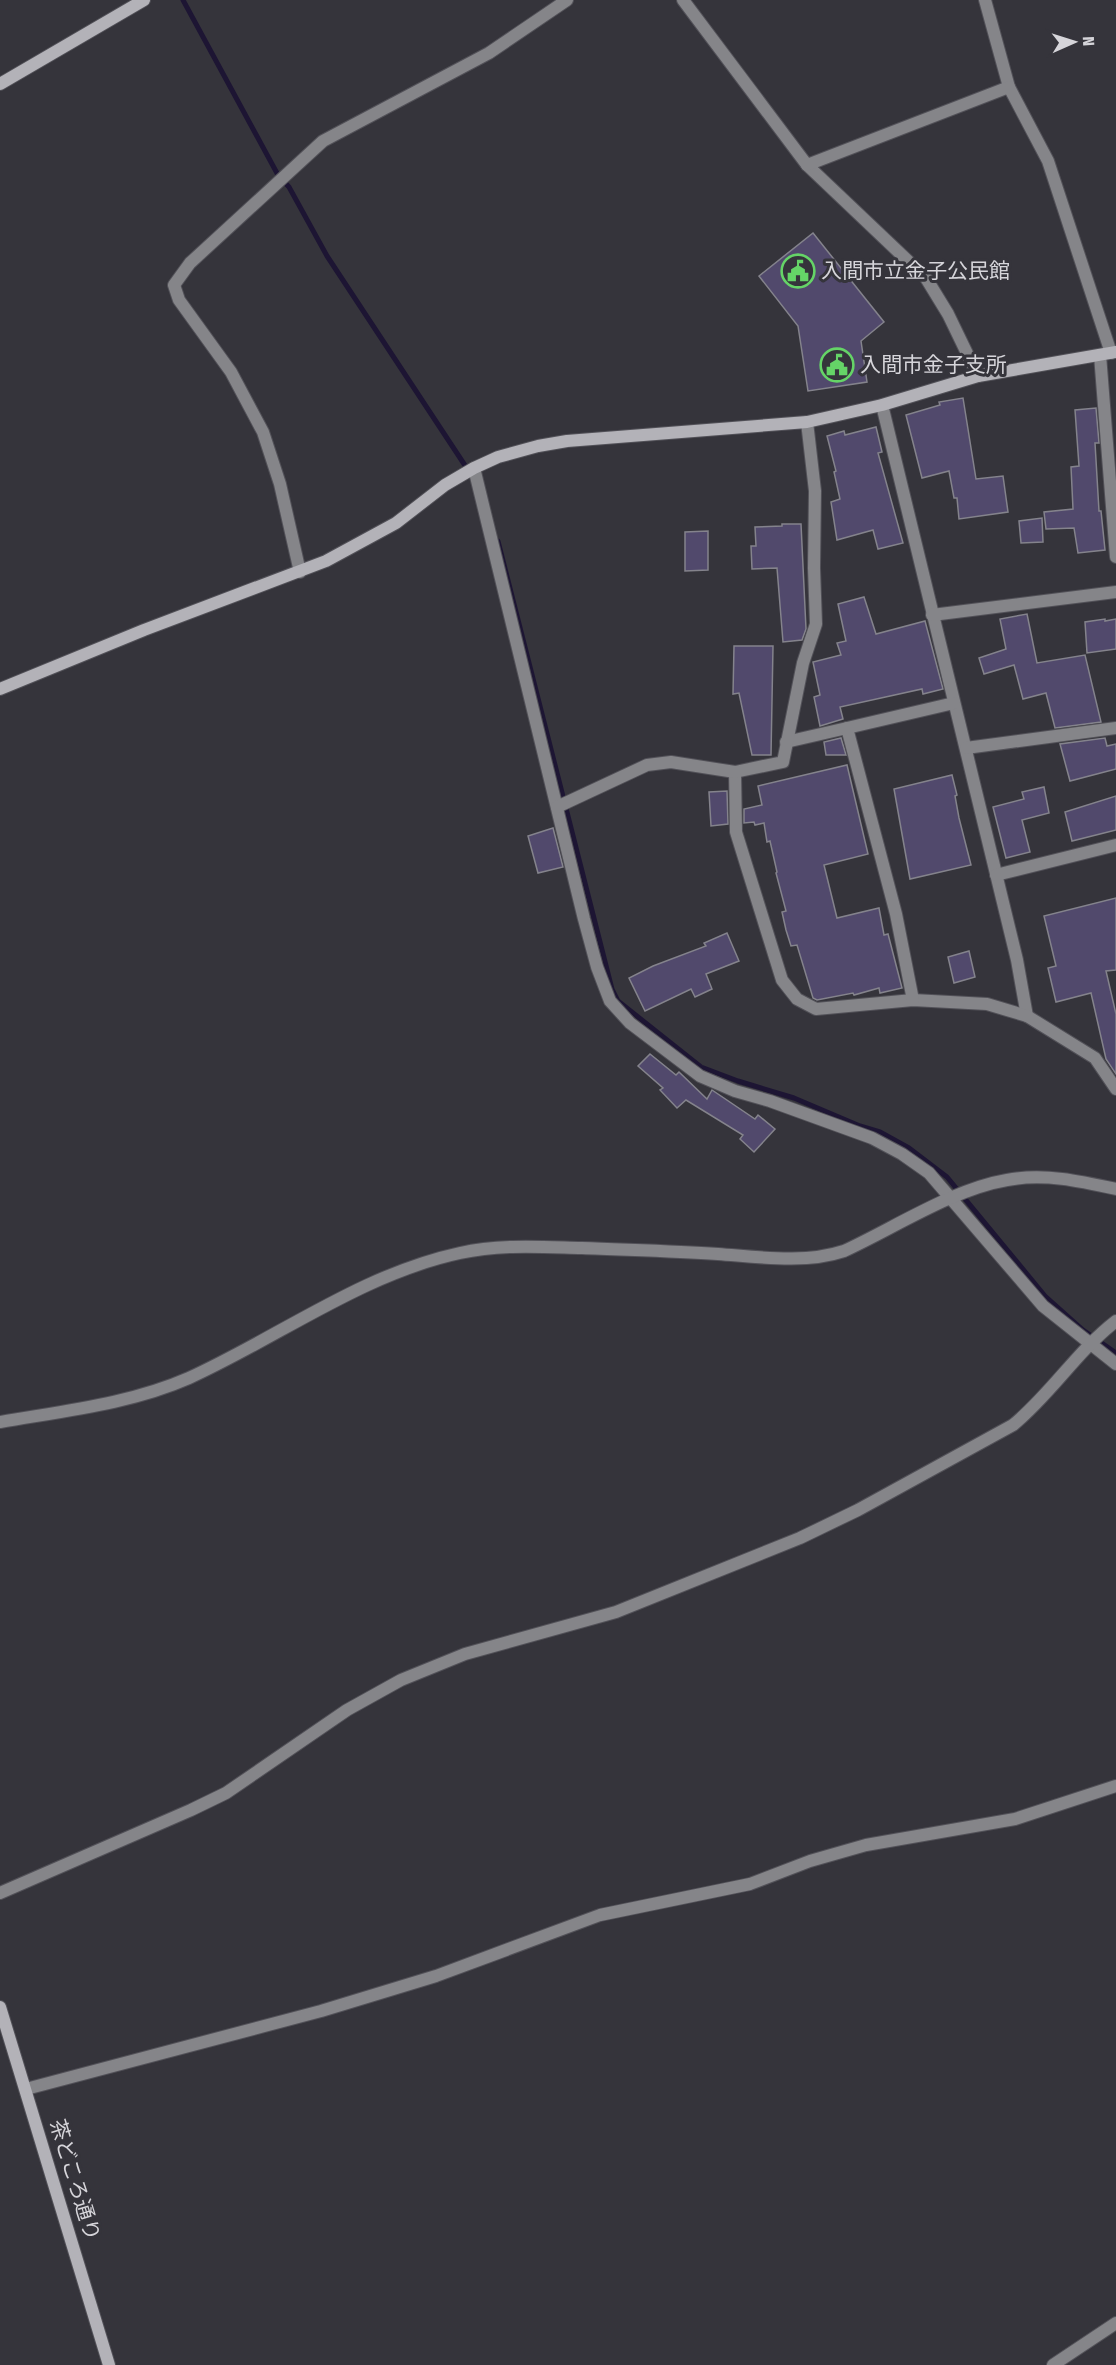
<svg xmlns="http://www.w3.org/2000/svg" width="1116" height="2365" viewBox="0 0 1116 2365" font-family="'Fira Sans Condensed','Noto Sans JP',sans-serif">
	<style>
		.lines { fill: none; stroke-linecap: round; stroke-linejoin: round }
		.stream { stroke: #1d1533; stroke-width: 5 }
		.building { fill: #51496c; stroke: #84838c; stroke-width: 1.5 }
		.street-casing { stroke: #525158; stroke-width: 14 }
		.secondary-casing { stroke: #525158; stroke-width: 14 }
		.street { stroke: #858589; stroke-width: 12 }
		.secondary { stroke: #b3b2b8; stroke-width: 12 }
		.labels { text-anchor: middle; stroke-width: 6; stroke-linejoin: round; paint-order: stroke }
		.poi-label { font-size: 21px; fill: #d6d5da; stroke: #35343b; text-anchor: start }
		.street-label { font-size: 21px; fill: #d6d5da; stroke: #35343b }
	</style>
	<rect width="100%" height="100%" fill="#35343b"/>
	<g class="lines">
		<g class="stream">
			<polyline points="183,0 278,175 289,187 327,256 468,470"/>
			<polyline points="498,541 612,989 618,1001 701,1067 738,1081 794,1098 860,1126 880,1132 909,1148 947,1177 1045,1296 1083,1330 1116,1353"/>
		</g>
	</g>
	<g class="building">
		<polygon points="813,233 884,322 861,341 867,382 808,391 798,326 759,276"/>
		<polygon points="963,398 976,479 1003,476 1008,512 959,519 957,498 954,498 949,471 922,478 906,415 940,405 939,402"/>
		<polygon points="1096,408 1099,443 1095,443 1099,511 1101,511 1105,550 1078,553 1074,528 1046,529 1044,512 1073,509 1071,467 1079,466 1075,410"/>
		<polygon points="876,427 882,452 878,453 903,543 878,549 873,530 837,540 831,502 840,499 834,472 836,471 827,436 844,431 845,435"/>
		<polygon points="1042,518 1043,542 1021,543 1019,521"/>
		<polygon points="782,524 801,524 806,629 802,640 783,642 777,568 752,569 751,546 756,546 755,527 782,526"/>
		<polygon points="708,531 708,570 685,571 685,532"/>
		<polygon points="864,597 876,634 925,621 943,689 923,694 922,689 840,707 843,719 820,726 814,697 820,695 813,662 841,655 837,643 846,641 838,604"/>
		<polygon points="1027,614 1037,663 1085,655 1101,722 1055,728 1046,693 1023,699 1014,665 984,674 979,658 1006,649 1000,619"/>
		<polygon points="1105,619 1105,621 1116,619 1116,649 1087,653 1085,622"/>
		<polygon points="734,646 773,646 771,755 752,755 739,693 733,694"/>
		<polygon points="841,738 846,755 826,755 824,742"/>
		<polygon points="1105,738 1107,746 1116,744 1116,769 1070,781 1060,744"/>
		<polygon points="847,765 868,854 824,865 837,918 879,908 884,935 888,934 902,988 880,993 879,988 854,995 853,993 817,1000 813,998 797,945 791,946 786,930 782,912 786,911 776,873 777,872 770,841 767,842 764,823 755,825 754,822 744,823 744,809 762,805 758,786"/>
		<polygon points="952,775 957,795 955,796 959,818 971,865 910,879 894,789"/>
		<polygon points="1044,787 1049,813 1022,820 1030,852 1006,858 993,807 1024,799 1022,792"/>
		<polygon points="727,791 728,824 711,826 709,792"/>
		<polygon points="1116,796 1116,830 1072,841 1065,812"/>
		<polygon points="553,828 563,867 538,873 528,836"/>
		<polygon points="1116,898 1116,970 1106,971 1116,1014 1116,1074 1106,1059 1091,993 1056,1002 1048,968 1056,966 1044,916"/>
		<polygon points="727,933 739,961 706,974 712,989 695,997 691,989 645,1011 629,978 653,966 706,946 704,943"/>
		<polygon points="969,951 975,977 954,983 948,957"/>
		<polygon points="650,1054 676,1075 679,1072 707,1099 712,1090 755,1119 758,1115 775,1129 754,1152 740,1139 743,1135 686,1100 677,1108 660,1090 663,1088 638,1066"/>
	</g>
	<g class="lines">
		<g class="street-casing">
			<g id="street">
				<polyline points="683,0 807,165 926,278 948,314 978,376"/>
				<polyline points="985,0 1009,87 1048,161 1111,353"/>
				<polyline points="807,165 1009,87"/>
				<polyline points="1100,355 1116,557"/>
				<polyline points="882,405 1017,960 1027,1016"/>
				<polyline points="474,468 584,919 597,967 610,1001 630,1023 700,1076 735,1091 770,1101 872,1138 902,1154 929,1173 1043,1306 1116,1364"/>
				<polyline points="300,572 280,484 263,432 231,372 179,300 174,285 190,263 323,141 489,53 567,0"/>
				<polyline points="932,615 1116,592"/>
				<polyline points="786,742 847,728"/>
				<polyline points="966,748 1116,728"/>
				<polyline points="735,772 736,832 782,980 797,999 816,1009 913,1000 987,1004 1027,1016 1095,1058 1116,1089"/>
				<polyline points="557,807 647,765 671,762 735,772 783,762 803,663 816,624 814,568 815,491 807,422"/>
				<polyline points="996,875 1116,845"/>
				<polyline points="913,1000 896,914 847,728 954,703"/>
				<path d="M0,1422c63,-11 130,-18 189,-44 90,-41 173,-104 271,-125 41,-9 81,-6 122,-5 45,2 91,3 136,6 41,3 87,10 126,-3 50,-23 109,-62 163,-71 37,-7 73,1 109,9"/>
				<path d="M0,1893l191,-83 35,-17 121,-83 54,-30 64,-26 151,-42 184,-74 58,-28 155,-85c38,-31 64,-74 103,-104"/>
				<polyline points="26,2089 321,2011 436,1976 600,1915 750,1884 810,1861 866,1845 1015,1819 1116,1786"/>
				<polyline points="1053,2365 1116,2323"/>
			</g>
		</g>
		<g class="secondary-casing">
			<g id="secondary">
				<polyline points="0,84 144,0"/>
				<polyline points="0,689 144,630 326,561 396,523 445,485 474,468 498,457 538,446 567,441 807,422 882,405 978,376 1116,352"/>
				<polyline points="0,2007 109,2365"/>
			</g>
		</g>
		<use href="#street" class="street"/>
		<use href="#secondary" class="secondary"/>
	</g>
	<defs>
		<g id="civic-ring" transform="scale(1.725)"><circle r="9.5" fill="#35343b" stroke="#65d467" stroke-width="1.5"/><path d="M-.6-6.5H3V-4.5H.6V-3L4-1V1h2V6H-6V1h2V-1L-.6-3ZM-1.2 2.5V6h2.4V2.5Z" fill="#65d467"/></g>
	</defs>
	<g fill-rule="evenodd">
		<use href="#civic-ring" x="798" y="271"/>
		<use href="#civic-ring" x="837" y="365"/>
	</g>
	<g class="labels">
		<g class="poi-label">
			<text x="821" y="278">入間市立金子公民館</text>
			<text x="860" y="372">入間市金子支所</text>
		</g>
		<g class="street-label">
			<text transform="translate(75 2180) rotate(73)" y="7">茶どころ通り</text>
		</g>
	</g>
	<g transform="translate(1074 42) rotate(87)" stroke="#35343b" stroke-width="4.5" paint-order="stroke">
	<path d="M0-4.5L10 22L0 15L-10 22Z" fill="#d6d5da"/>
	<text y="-9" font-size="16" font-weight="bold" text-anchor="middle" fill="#d6d5da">N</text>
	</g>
</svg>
